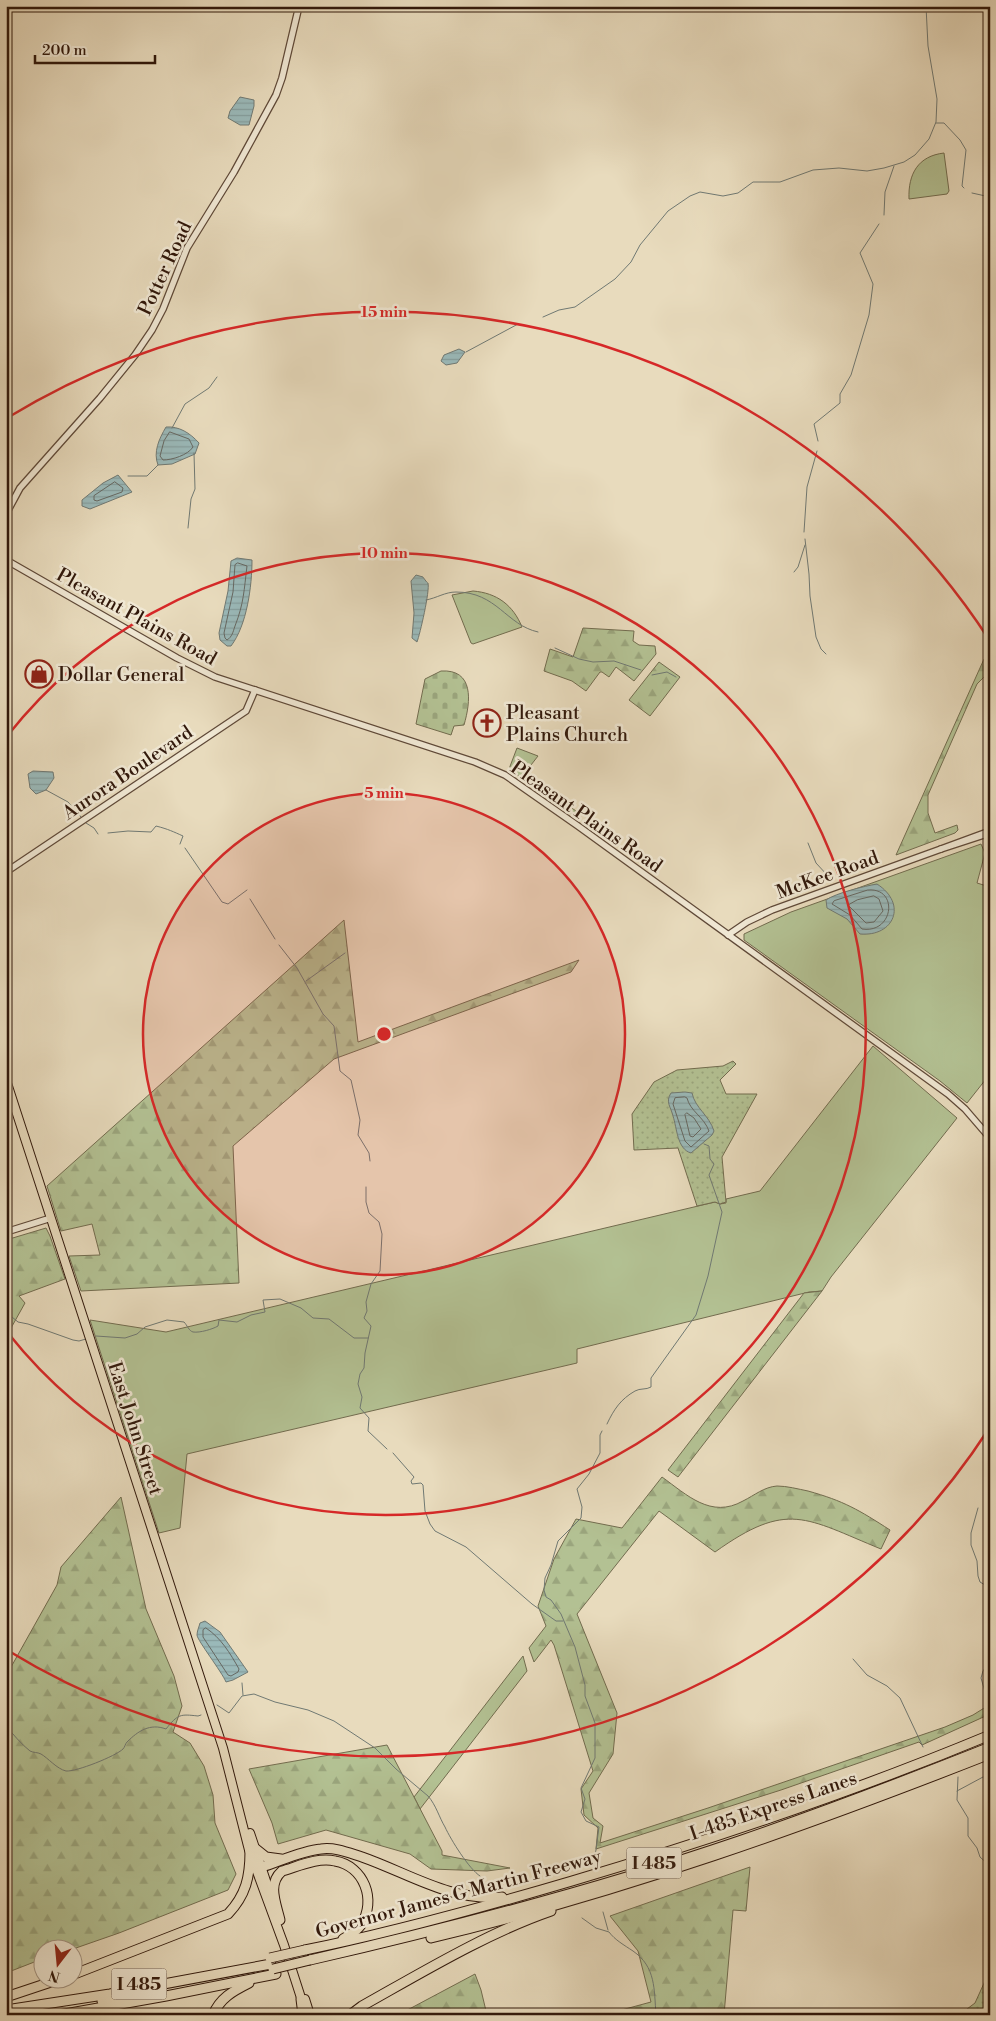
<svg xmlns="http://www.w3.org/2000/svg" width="996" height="2021" viewBox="0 0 996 2021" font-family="'Libre Bodoni',serif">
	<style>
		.grass { fill: #b3c193; stroke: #726c4f }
		.forest { fill: url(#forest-firs); stroke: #726c4f }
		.cemetery { fill: url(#cemetery-stones); stroke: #726c4f }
		.park { fill: url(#park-dots); stroke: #726c4f }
		.water { fill: url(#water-rules); stroke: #707973 }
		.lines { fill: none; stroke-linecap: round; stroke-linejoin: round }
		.shore { stroke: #666862; stroke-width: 1 }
		.stream { stroke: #707973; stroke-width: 1 }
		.minor-casing { stroke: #5f4938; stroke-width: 8 }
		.major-casing { stroke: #31180b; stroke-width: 10 }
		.highway-casing { stroke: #31180b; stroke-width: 11 }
		.minor { stroke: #f0e8d4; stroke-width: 5.5 }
		.major { stroke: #e8dbbd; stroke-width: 8 }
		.highway { stroke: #e8dbbd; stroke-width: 9 }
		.highway-bridge-casing { stroke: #31180b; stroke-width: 11; stroke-linecap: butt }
		.highway-bridge { stroke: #e8dbbd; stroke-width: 9 }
		.ring { fill: none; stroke: #d62828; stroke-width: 2.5 }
		.labels { text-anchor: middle; stroke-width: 5; stroke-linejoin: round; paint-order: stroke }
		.shield { fill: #f0e8d4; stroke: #6a5647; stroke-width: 1 }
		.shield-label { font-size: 18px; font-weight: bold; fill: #31180b }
		.street-label { font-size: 19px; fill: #31180b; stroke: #f0e8d4 }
		.poi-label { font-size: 19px; fill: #31180b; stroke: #f0e8d4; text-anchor: start }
		.centre { fill: #d62828; stroke: #f0e8d4; stroke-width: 2.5 }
		.ring-label { font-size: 15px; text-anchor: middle; font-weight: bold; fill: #d62828; stroke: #f0e8d4; stroke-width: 5; stroke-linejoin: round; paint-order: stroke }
	</style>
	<defs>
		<pattern id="forest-firs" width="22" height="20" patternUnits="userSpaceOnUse" patternTransform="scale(1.25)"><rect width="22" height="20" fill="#b3c193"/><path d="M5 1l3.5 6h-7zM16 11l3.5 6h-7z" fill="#9aa57d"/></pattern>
		<pattern id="cemetery-stones" width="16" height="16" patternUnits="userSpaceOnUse" patternTransform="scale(1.25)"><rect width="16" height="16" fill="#b3c193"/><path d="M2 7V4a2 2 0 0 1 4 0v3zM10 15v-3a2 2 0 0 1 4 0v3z" fill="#9aa57d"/></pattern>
		<pattern id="park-dots" width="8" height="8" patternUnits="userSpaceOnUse" patternTransform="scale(1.25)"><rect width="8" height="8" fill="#b3c193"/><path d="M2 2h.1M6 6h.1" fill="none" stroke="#9aa57d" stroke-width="1.8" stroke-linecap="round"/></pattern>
		<pattern id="water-rules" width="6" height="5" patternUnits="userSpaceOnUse" patternTransform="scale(1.25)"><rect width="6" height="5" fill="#9ab9b9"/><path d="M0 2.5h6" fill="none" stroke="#859e9e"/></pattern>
	</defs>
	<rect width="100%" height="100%" fill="#e8dbbd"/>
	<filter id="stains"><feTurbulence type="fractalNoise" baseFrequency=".004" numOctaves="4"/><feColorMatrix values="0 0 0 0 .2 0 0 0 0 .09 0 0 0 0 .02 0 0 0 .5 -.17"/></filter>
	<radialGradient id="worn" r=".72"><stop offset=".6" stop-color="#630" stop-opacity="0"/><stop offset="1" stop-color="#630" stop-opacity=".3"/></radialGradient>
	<g class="grass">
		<path d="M944,153l5,38 -2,3 -38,5c-1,-25 9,-43 35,-46z"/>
		<path d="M473,591c24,2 40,14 49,36l-49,17 -2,-1 -19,-48z"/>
		<polygon points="517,748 538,756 524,774 576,811 573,815 509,769"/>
		<polygon points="981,844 985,853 977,883 990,887 990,1074 967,1103 940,1081 744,940 744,934 791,912"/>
		<polygon points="873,1046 957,1118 831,1277 822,1291 809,1292 577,1349 577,1363 187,1454 180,1528 159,1533 90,1320 166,1332 715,1202 720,1204 726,1203 726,1199 760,1191"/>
		<polygon points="523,1656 527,1671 420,1809 414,1797"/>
	</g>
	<g class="forest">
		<polygon points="583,628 634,631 633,641 639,645 655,646 656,654 634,681 616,667 609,677 602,672 600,672 586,691 572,681 544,671 550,649 573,657"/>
		<polygon points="990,658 990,671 977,684 928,795 928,813 935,833 957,825 958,830 955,833 896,855 984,659"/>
		<polygon points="659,662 680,677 650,716 629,700"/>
		<polygon points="344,920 358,1042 579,960 571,972 334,1059 233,1146 239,1283 81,1291 69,1256 100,1255 92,1224 61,1231 47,1186"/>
		<polygon points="46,1228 50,1236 65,1279 19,1296 25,1303 6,1337 6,1240"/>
		<polygon points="822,1291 678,1477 668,1470 804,1293"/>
		<path d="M662,1477c25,18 49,42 81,24 12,-6 21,-14 34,-15 10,0 21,3 31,5 36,10 51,19 82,39l-9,19c-76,-31 -93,-49 -166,3l-56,-41 -82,103 40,99 -4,41 -24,39 4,25 10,8 -3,17 108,-35 237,-81 28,-12 16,-10 -2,-28 3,-33v70l-68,31 -3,-3 -138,48 -185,59 2,-21 -14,-13 -3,-26 12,-18 -39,-126 -3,-5 -17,22 -5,-14 17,-22 -8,-20 16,-47 22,-40 46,9z"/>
		<polygon points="121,1497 146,1609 174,1676 182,1706 173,1732 190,1743 204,1766 213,1795 215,1823 236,1874 228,1890 119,1933 73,1949 42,1948 42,1959 6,1973 6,1676 57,1585 61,1567"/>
		<polygon points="387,1745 442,1851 442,1855 510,1868 487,1871 431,1869 410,1854 326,1830 278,1844 272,1823 249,1769"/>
		<polygon points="750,1867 746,1911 733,1910 724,2015 603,2015 651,2002 638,1951 610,1916"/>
		<polygon points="475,1974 481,1990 487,2015 398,2015"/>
	</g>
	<path class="cemetery" d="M441,671c33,-2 30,30 23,54l-10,1 -3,9 -35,-11 9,-45z"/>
	<g class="park">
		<polygon points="733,1061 736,1064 720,1080 726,1094 757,1094 722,1157 726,1202 720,1204 715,1202 697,1206 678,1148 634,1150 632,1114 654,1082 677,1070 723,1066"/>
		<polygon points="990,1970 990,2015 959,2015 975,2003"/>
	</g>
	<g class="water">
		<polygon points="240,97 254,100 254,106 249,125 240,125 228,118 230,111"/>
		<polygon points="459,349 465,352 457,363 446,365 441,361 444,355"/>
		<path d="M166,427c13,-1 24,6 33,16l-4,11 -23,10 -14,1c-5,-13 1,-26 8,-38z"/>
		<polygon points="118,475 132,492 90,509 82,506 82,500 103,483"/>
		<path d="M237,558l15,2c0,26 -5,65 -21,86h-4l-7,-6 -1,-7 9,-42 3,-30z"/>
		<path d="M416,575l7,2c0,0 4,6 5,6 2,8 -8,51 -11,59l-5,-4 2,-25 -3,-32z"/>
		<polygon points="33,771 53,772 54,778 46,790 36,794 30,788 28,774"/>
		<path d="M877,884c31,20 17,53 -17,50l-13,-15 -20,-11 -1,-8c10,-7 39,-14 51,-16z"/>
		<path d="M685,1092l7,1c3,15 17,22 22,38l-2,4 -21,18c-14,-4 -14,-25 -18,-37 -2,-9 -8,-14 -2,-23z"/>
		<path d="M205,1621l15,11 28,40 -15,8 -7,2c-4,-10 -29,-42 -29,-47 0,-4 2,-8 3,-12z"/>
	</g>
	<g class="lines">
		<g class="shore">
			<path d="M170,432l19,7 4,8c-5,8 -21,13 -30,13l-3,-4 4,-15z"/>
			<polygon points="115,482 123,488 122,492 97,501 94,500 94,496"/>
			<path d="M238,563l9,3c-3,24 -3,37 -12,60 -2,6 -3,11 -8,14l-2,-2 -1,-5 9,-41 2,-27z"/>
			<path d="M868,890c31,-3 26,44 -6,39l-12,-14 -18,-11 2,-3z"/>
			<polygon points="874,896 879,899 883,911 874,922 866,923 848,905 857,900"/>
			<path d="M685,1097l2,1c3,13 17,19 22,33l-18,16 -6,-6 -12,-37 2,-6z"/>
			<polygon points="687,1113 694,1118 701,1129 693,1137 690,1136 685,1115"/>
			<path d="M206,1628c15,10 24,25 33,41l-1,3 -7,4 -3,-1 -25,-38v-7z"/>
		</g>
		<g class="stream">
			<polyline points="936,123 944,123 960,140 966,150 962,186 964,188"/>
			<polyline points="972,193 990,197"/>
			<polyline points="884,215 885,192 894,166"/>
			<polyline points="543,317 559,310 575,307 615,279 631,262 640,245 668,211 690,196 700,192 723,196 738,193 753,182 780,182 813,170 839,168 867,171 884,168 904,162 915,155 929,139 936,122 937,99 928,46 926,6"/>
			<polyline points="466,352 518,324"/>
			<polyline points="172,428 185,404 209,388 217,377"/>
			<polyline points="818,441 814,424 840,403 840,394 851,375 869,315 873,284 860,253 879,224"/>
			<polyline points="128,476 147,476 158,465"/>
			<polyline points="188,528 191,499 195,489 194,453"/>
			<polyline points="804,532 807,487 817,451"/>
			<polyline points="805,539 809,574 810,596 816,637 821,649 826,654"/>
			<polyline points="794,572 798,567 805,545"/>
			<path d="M426,600c11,-2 19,-8 30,-8 41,0 50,33 82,40"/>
			<polyline points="555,648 579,659 593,662 614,661 641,670"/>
			<polyline points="652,675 667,672 676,677"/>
			<polyline points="46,790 68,802 81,817"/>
			<polyline points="86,823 94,828 98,834"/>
			<path d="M108,833l20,-2 23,1 5,-6c12,3 18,6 27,10l-3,8"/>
			<polyline points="808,843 816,863 828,876"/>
			<polyline points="185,848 222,902 228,904 247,890"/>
			<polyline points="250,899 275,939"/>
			<polyline points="279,945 297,968 323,1014 334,1026 340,1071 351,1080 360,1120 358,1135 369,1153 370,1161"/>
			<polyline points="306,981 345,953"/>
			<polyline points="366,1187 366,1202 369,1213 379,1222 382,1234 380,1271 371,1284 366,1302 367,1311 364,1318 371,1326 365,1353 364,1368 360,1374 358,1384 362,1397 360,1408 369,1418 368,1431 387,1449"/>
			<polyline points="6,1312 18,1322 28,1324 73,1340 79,1341 86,1339"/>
			<path d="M96,1336l29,2 12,-4 8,-7 22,-7 17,2c3,3 5,9 9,10 7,1 20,-3 25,-6l1,-6 18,2 14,-7 14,-3 -2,-12 17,-1 21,9 12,10 16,1 25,19h14"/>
			<path d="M607,1424c7,-15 14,-25 28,-33 5,-3 11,-1 16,-4v-9l45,-63 12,-39 14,-64 -13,-37 5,-11 -4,-5 -1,-13 -5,-2"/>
			<polyline points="393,1453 414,1477 411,1481 412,1484 421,1483 423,1485 425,1511 430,1524 435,1531 466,1547 532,1604 556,1621 563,1621"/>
			<polyline points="978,1508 971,1533 971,1545 977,1561 978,1576 980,1582 985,1585 990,1599"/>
			<polyline points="990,1616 988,1620 990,1643"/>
			<polyline points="990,1645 990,1653"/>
			<polyline points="853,1659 867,1675 887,1686 900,1698 923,1747"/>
			<polyline points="990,1661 983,1671 981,1678 990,1709"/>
			<polyline points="242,1683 243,1695"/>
			<path d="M217,1705l12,8 13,-17 12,-2 21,8 33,8 26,11 41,27 21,21 32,27c8,9 11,21 17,31 6,13 24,42 35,49"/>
			<path d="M6,1726c7,8 15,18 24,25 4,2 7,1 11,3 7,4 16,15 25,17 10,1 50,-15 57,-22 2,-2 2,-5 4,-7 11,-11 23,-19 39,-13 12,-15 14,-15 32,-13l3,-1"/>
			<polyline points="958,1777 957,1800 968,1818 968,1836 977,1848 980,1857 990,1866"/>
			<polyline points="957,1791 983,1777"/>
			<polyline points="595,1857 599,1827 586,1821 581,1812 585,1799 581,1788 595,1758 595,1723 585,1696 585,1685 575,1647 561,1614 551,1600 546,1597 544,1590 545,1578 551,1565 558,1541 581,1518 582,1507 577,1489 589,1474 600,1453 600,1435 602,1431"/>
			<polyline points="603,1912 608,1930"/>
			<path d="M582,1918l14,10 13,4c6,8 15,13 24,19 23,16 21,38 23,64"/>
			<polyline points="984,2015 990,1979"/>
		</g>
		<g class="minor-casing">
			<g id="minor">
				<polyline points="6,514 20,488 100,398 135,355 152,330 163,309 187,248 234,172 276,95 282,78 299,6"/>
				<polyline points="6,560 177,658 215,677 475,762 505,775 578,826 948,1094 965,1109 990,1138"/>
				<polyline points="990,831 941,849 990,833"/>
				<polyline points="6,872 246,711 255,690"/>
				<polyline points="728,935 747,922 772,910 941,849"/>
				<polyline points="6,1232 51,1218"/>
			</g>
		</g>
		<g class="major-casing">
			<g id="major">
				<polyline points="6,1080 223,1748 249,1850 284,1945 303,2004"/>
				<polyline points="250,1833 270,1893"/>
				<polyline points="305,1999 310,2015"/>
			</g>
		</g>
		<g class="highway-casing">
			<g id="highway">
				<polyline points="256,1849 266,1857 281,1859"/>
				<path d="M262,1867c19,-6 39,-16 59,-18 14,-2 28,4 41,8 46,16 89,45 140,40"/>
				<path d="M280,1920c-4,-17 -13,-36 2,-49 17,-5 36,-14 53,-10 29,5 42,39 26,64 -4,6 -11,10 -18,14"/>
				<path d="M431,1938c191,-46 376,-112 559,-184"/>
				<path d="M305,1950c90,-18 179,-43 267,-69 142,-42 281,-89 418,-146"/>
				<path d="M310,1960c144,-33 288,-71 429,-119 84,-29 168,-61 251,-94"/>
				<path d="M72,1975l156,-61c18,-19 22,-37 22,-63"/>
				<polyline points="6,1997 63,1978"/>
				<polyline points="301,1999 303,2015"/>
				<polyline points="102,2001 133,1996"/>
				<polyline points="6,2010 110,1994 271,1964"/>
				<polyline points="59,2015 166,1996 276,1974"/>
				<path d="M213,2015c7,-17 20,-24 36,-32"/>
				<path d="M350,2015l12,-9c59,-33 125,-73 189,-95"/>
			</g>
		</g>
		<use href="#minor" class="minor"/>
		<use href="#major" class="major"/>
		<use href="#highway" class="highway"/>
		<g class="highway-bridge-casing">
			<g id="highway-bridge">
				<polyline points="270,1958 305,1950"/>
				<polyline points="273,1969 310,1960"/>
			</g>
		</g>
		<use href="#highway-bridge" class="highway-bridge"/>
	</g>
	<circle cx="384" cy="1034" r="241" fill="#d62828" fill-opacity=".12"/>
	<g class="ring">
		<circle cx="384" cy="1034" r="241"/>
		<path d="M8 735A481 481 0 1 1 8 1333"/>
		<path d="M990 1427A722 722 0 0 1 7 1650M7 418A722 722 0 0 1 990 641"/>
	</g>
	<defs>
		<g id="shop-ring" transform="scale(1.4375)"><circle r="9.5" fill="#f0e8d4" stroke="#8f2418" stroke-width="1.5"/><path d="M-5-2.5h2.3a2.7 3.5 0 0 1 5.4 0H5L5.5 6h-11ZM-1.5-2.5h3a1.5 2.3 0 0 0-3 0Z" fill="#8f2418"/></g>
		<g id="church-ring" transform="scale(1.4375)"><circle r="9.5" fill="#f0e8d4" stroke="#8f2418" stroke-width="1.5"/><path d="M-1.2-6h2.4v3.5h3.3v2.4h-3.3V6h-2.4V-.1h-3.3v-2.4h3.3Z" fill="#8f2418"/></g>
	</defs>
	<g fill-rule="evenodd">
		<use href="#shop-ring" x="39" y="674"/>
		<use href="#church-ring" x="487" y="723"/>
	</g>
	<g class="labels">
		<g class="shield">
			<rect x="626.5" y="1847.5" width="55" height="31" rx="4"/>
			<rect x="111.5" y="1968.5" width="55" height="31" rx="4"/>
		</g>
		<g class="shield-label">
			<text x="654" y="1869">I 485</text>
			<text x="139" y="1990">I 485</text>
		</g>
		<g class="street-label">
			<text transform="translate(164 268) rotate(-65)" y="7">Potter Road</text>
			<text transform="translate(137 616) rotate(29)" y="7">Pleasant Plains Road</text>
			<text transform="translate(127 772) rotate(-34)" y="7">Aurora Boulevard</text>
			<text transform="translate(587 816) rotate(35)" y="7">Pleasant Plains Road</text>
			<text transform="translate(827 874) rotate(-20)" y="7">McKee Road</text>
			<text transform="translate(136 1428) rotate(72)" y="7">East John Street</text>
			<text transform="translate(773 1805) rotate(-19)" y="7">I-485 Express Lanes</text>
			<text transform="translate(458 1893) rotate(-15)" y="7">Governor James G Martin Freeway</text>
		</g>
		<g class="poi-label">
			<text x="58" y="681">Dollar General</text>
			<text x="506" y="719">Pleasant<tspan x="506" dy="22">Plains Church</tspan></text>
		</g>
	</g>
	<circle cx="384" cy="1034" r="8" class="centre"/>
	<g class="ring-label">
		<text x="384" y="317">15 min</text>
		<text x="384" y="558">10 min</text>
		<text x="384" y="798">5 min</text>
	</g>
	<rect width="996" height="2021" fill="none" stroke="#e8dbbd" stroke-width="25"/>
	<rect x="8" y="8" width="981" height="2006" fill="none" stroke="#31180b" stroke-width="2.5"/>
	<rect x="12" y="12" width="971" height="1996" fill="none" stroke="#31180b"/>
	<g transform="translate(58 1964) rotate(196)"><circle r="24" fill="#f0e8d4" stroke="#a49584"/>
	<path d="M0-4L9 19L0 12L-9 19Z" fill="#8f2418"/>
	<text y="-8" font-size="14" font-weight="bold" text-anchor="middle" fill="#31180b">N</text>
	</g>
	<path d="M35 55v8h120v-8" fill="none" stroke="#31180b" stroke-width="2.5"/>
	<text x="42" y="55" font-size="15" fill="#31180b" stroke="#f0e8d4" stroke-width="4" paint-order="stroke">200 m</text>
	<rect width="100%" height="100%" filter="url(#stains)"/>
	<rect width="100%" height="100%" fill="url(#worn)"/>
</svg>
